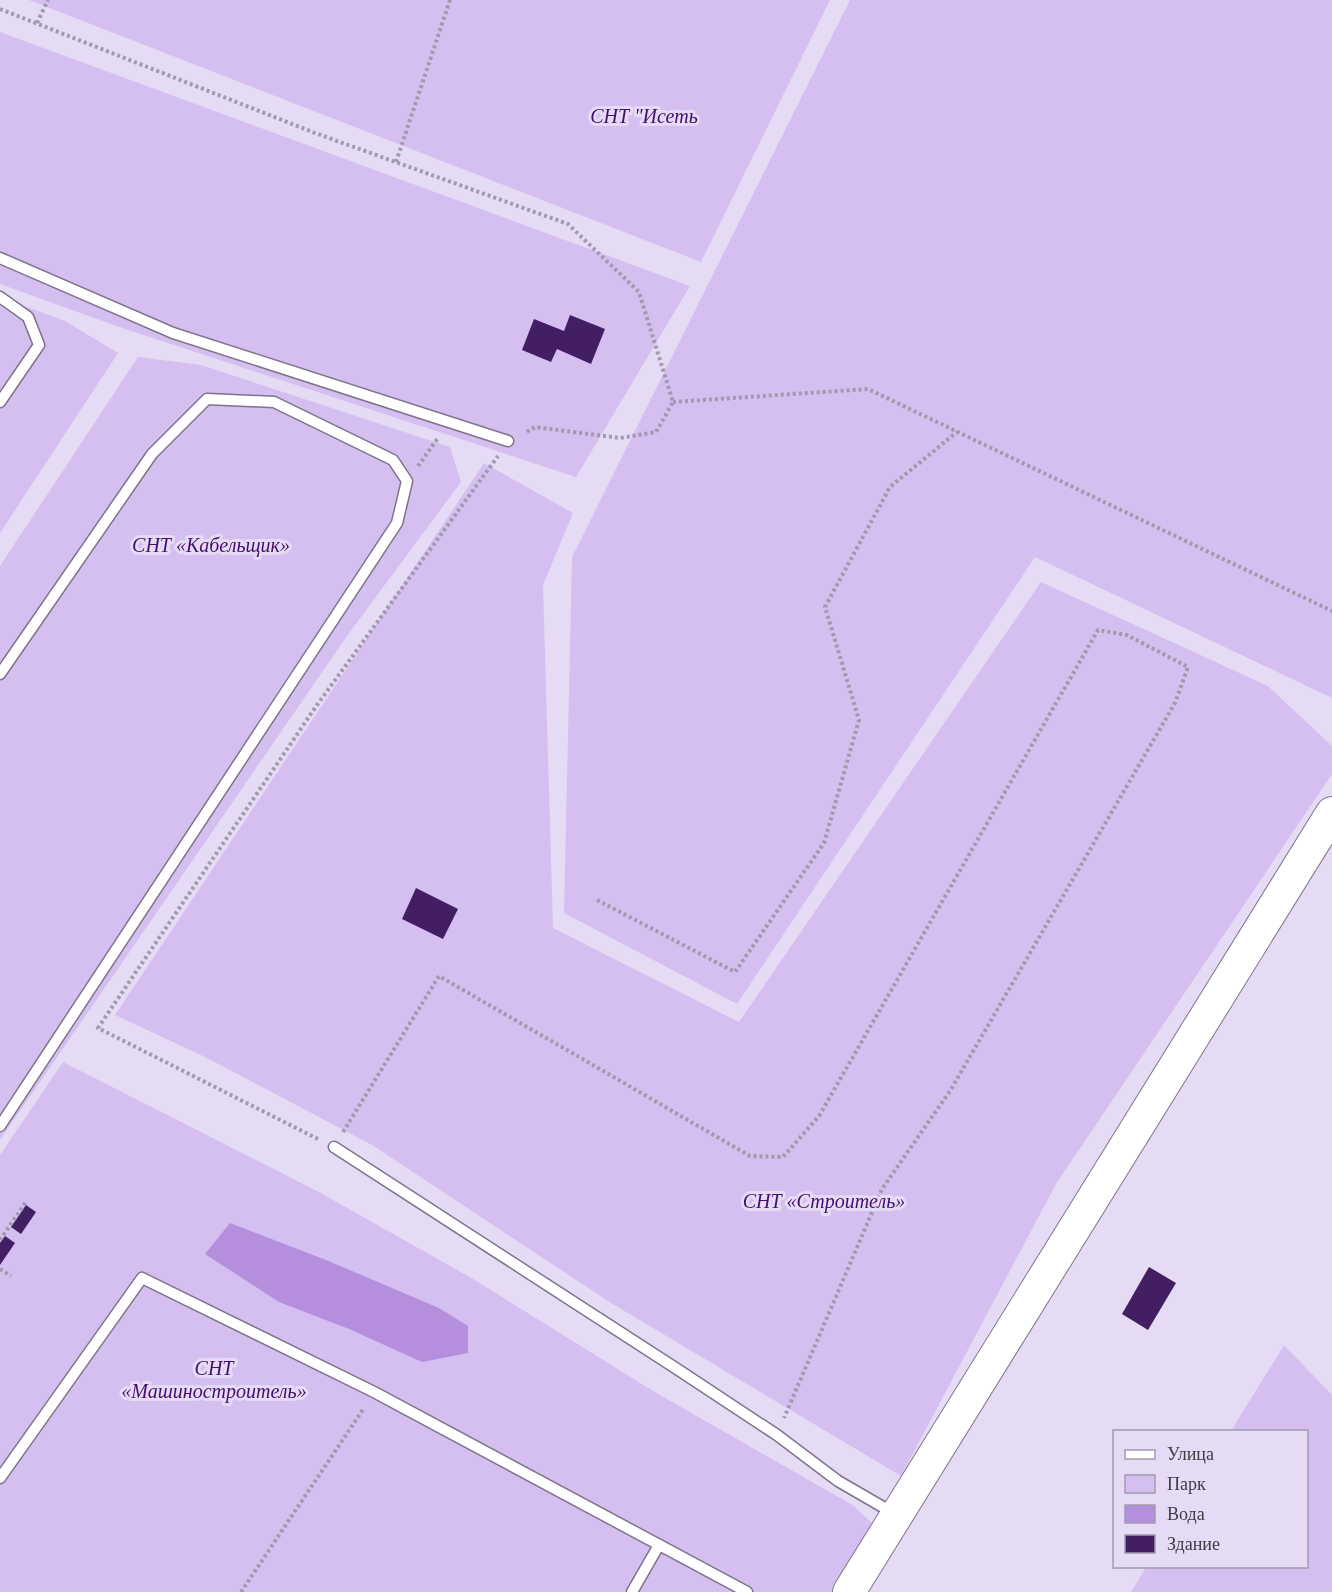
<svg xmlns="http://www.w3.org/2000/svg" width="1332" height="1592" viewBox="0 0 1332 1592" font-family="Georgia,serif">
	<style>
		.green { fill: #d4bff0 }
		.water { fill: #b38fdd }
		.building { fill: #421e62 }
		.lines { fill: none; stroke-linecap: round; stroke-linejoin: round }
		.lane-casing { stroke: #7e748b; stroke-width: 13 }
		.secondary-casing { stroke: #7e748b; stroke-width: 34 }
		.path { stroke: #a199ac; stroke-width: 4; stroke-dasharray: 3 3; stroke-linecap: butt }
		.lane { stroke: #fff; stroke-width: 10 }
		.secondary { stroke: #fff; stroke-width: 32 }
		.labels { text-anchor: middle; stroke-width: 6; stroke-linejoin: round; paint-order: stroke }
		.park-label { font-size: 20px; font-style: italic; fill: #440e6c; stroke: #e6dbf5 }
	</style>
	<rect width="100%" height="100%" fill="#e6dbf5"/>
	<g class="green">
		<polygon points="29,0 830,0 701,262"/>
		<polygon points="850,0 1332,0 1332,698 1035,557 737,1004 564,913 572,557"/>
		<polygon points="0,32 690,286 576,477 122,328 0,284"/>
		<polygon points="0,297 65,321 118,353 0,533"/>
		<polygon points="138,357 201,365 450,447 461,482 347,636 0,1140 0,566"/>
		<polygon points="484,463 573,513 543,585 553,928 739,1022 1041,582 1268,686 1332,746 1332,774 1056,1184 901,1476 611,1303 372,1145 205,1057 115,1015"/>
		<polygon points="63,1062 319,1192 473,1279 653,1391 854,1506 880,1531 840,1592 0,1592 0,1155"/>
		<polygon points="1284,1345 1332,1395 1332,1592 1131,1592 1146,1567 1306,1566 1306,1432 1231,1431"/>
	</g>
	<polygon class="water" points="230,1223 326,1260 439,1308 468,1326 468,1353 422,1362 349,1329 279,1302 205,1254"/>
	<g class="building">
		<polygon points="570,315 605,329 591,364 557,349 551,362 522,350 534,319 564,331"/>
		<polygon points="416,888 458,909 443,939 402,919"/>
		<polygon points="26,1205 36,1212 21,1234 11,1227"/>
		<polygon points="5,1236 15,1243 0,1265 0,1243"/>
		<polygon points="1149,1267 1176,1283 1148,1330 1122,1314"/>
	</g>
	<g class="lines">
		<g class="lane-casing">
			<g id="lane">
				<polyline points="0,258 173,333 508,441"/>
				<polyline points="0,297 28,317 39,345 0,402"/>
				<polyline points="0,674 152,454 207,399 274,402 393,460 407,481 397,523 0,1126"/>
				<polyline points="334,1147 677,1369 777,1435 838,1481 895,1514"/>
				<polyline points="0,1478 142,1278 374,1392 747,1592"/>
				<polyline points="632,1592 659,1545"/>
			</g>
		</g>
		<g class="secondary-casing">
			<polyline id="secondary" points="849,1592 1332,813"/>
		</g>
		<g class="path">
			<polyline points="0,9 315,133 568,224 639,292 673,402 656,432 620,438 535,427 525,433"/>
			<polyline points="37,23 48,0"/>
			<polyline points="396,162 450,0"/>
			<polyline points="673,402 868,389 1332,611"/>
			<polyline points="418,466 438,438"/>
			<polyline points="597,900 735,972 824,843 859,720 825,607 890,487 957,432"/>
			<polyline points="343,1132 439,976 750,1156 783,1157 819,1116 1098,630 1127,635 1188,667 1175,703 950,1091 882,1189 784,1418"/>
			<polyline points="318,1139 98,1028 317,705 498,456"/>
			<polyline points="0,1240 26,1202"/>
			<polyline points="0,1269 11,1276"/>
			<polyline points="241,1592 364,1408"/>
		</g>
		<use href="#lane" class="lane"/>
		<use href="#secondary" class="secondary"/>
	</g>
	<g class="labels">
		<g class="park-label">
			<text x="644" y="123">СНТ "Исеть</text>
			<text x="211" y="552">СНТ «Кабельщик»</text>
			<text x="824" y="1208">СНТ «Строитель»</text>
			<text x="214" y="1375">СНТ<tspan x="214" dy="23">«Машиностроитель»</tspan></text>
		</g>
	</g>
	<rect x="1113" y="1430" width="195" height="138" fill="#e6dbf5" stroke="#a39baf" stroke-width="1.5"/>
	<rect x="1125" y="1450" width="30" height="9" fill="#ffffff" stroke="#a39baf" stroke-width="1.5"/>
	<text x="1167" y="1460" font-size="18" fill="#3f3b45">Улица</text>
	<rect x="1125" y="1475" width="30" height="18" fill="#d4bff0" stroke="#a39baf" stroke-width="1.5"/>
	<text x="1167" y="1490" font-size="18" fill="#3f3b45">Парк</text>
	<rect x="1125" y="1505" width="30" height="18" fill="#b38fdd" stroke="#a39baf" stroke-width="1.5"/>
	<text x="1167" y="1520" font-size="18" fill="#3f3b45">Вода</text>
	<rect x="1125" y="1535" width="30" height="18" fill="#421e62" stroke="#a39baf" stroke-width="1.5"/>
	<text x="1167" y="1550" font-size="18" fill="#3f3b45">Здание</text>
</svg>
